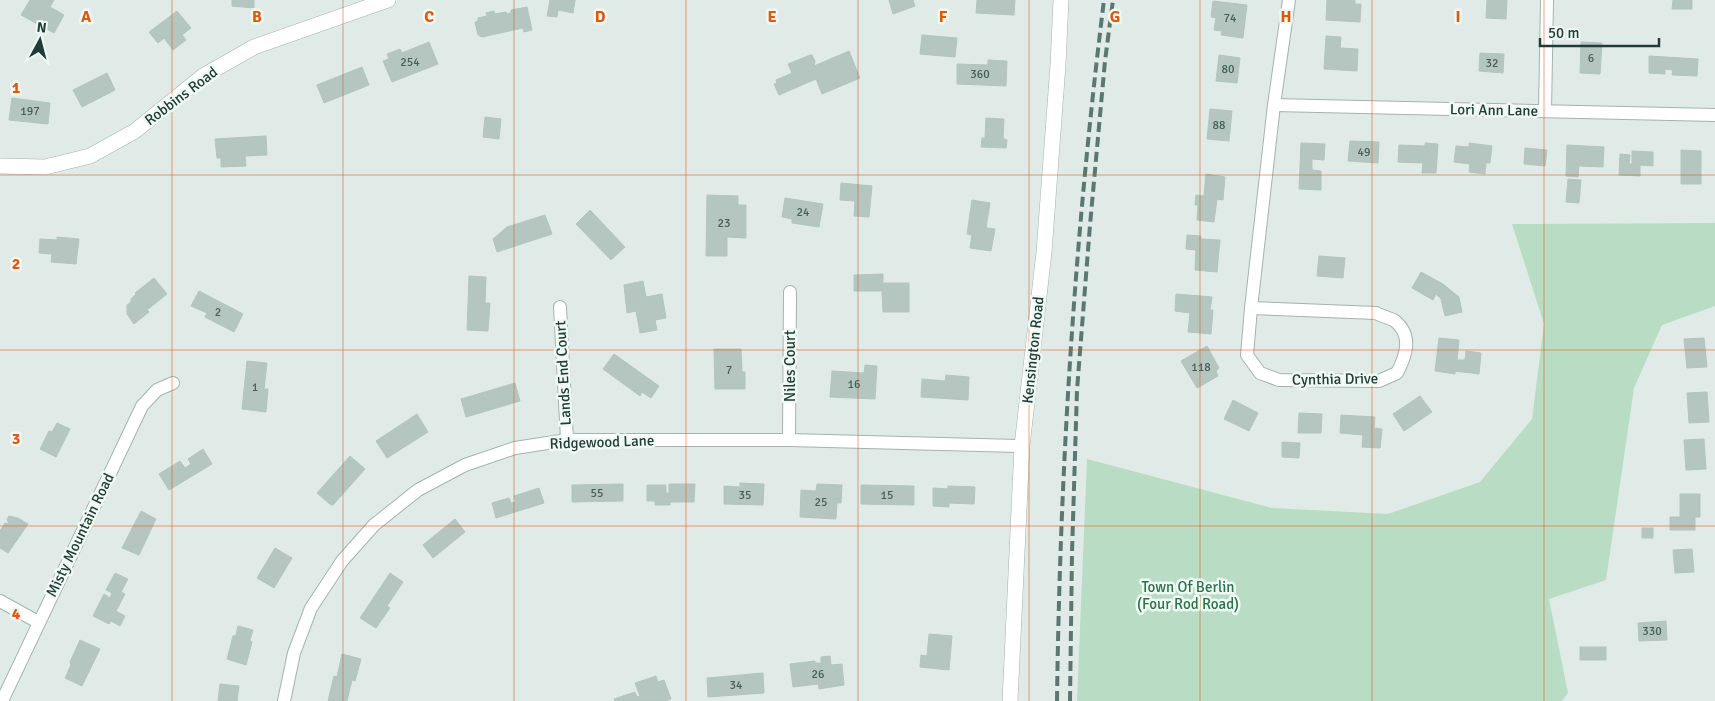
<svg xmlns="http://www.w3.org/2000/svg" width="1715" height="701" viewBox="0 0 1715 701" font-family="Signika,sans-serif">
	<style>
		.green { fill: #b8ddc4 }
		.building { fill: #b5c6c0; stroke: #b2c5be }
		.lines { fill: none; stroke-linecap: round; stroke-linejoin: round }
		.minor-casing { stroke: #a3b3ae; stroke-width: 14 }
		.tertiary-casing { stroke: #a3b3ae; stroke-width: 16 }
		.minor { stroke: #fff; stroke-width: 12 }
		.tertiary { stroke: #fff; stroke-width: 15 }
		.rail { stroke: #5a7871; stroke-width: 4; stroke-dasharray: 10 5; stroke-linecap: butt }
		.grid { fill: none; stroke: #de580e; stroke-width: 1; stroke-opacity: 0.55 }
		.labels { text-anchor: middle; stroke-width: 5; stroke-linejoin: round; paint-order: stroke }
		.number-label { font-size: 12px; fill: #455e58 }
		.street-label { font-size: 15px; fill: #203c36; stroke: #f0f8f4 }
		.park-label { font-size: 15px; fill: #2a734a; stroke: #f0f8f4 }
		.grid-label { font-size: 16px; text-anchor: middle; font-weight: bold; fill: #de580e; stroke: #f0f8f4; stroke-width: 5; stroke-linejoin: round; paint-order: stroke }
	</style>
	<rect width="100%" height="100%" fill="#e0ebe7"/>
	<polygon class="green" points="1715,223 1715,306 1662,325 1634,388 1606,580 1549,599 1568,693 1562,701 1077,701 1087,459 1272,508 1388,514 1480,482 1532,419 1544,324 1512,224"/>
	<g class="building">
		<polygon points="30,0 54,0 50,7 64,15 54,33 21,15"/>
		<polygon points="232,0 254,0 254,8 232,6"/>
		<polygon points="550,0 575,0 573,13 558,10 557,17 547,16"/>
		<polygon points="889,0 913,0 915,6 893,14"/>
		<polygon points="977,0 1015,0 1014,15 976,13"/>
		<polygon points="1327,0 1355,0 1355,4 1361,4 1360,22 1326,20"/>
		<polygon points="1487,0 1507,0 1506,19 1486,18"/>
		<polygon points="1673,0 1692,0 1692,9 1672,9"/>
		<polygon points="1213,1 1247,5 1243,38 1221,35 1222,31 1214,30 1216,18 1211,17"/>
		<polygon points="527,7 532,30 524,32 523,28 482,37 478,35 475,22 478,21 478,18 487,16 486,13 494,11 495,14 506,12 507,14 511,13 511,10"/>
		<polygon points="177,11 191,28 182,35 186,40 173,50 164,38 158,43 149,32"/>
		<polygon points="922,35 957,38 955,57 920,54"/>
		<polygon points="1326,36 1341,37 1340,48 1358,49 1357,71 1324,69"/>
		<polygon points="429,42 438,64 392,82 383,61 389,59 387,54 400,49 402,53"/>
		<polygon points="1581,42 1602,43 1600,74 1580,73"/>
		<polygon points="849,51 860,78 822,94 816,79 779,95 774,84 777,83 776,80 792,73 788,64 810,55 812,55 815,61 814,66"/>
		<polygon points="1480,53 1504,54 1503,73 1479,71"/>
		<polygon points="1219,55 1240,58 1237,83 1216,81"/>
		<polygon points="1649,56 1698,59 1697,76 1672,75 1673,70 1665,69 1665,74 1649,73"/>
		<polygon points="988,60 1007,61 1006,86 957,84 957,64 988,65"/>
		<polygon points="362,67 369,85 324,103 317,85"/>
		<polygon points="107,73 115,90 82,107 73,90"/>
		<polygon points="12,98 50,103 48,124 9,120"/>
		<polygon points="1210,109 1232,111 1229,141 1207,139"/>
		<polygon points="485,117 501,119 499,139 483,137"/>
		<polygon points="986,118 1004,119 1003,138 1007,140 1006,148 981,147 982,138 985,138"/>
		<polygon points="266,136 267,155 245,156 246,166 221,167 221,158 217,158 215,139"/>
		<polygon points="1350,141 1379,142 1378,163 1348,161"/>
		<polygon points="1301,143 1325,144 1324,160 1312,159 1312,170 1321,171 1321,190 1299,189"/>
		<polygon points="1425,143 1438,144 1436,173 1422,173 1423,163 1398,162 1399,145 1425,146"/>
		<polygon points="1469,143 1492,146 1490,163 1486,163 1485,174 1469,172 1470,164 1454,162 1456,146 1469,147"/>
		<polygon points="1567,145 1604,147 1603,167 1579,166 1578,177 1566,176"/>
		<polygon points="1525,148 1547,150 1545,166 1524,164"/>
		<polygon points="1681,150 1701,151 1701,184 1681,184"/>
		<polygon points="1632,151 1653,152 1653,166 1640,165 1640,176 1619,175 1620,154 1630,155 1629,164 1632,164"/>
		<polygon points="1206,174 1225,177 1223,200 1217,199 1214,222 1197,220 1198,205 1195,205 1196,195 1204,196"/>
		<polygon points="1568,179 1581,180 1579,203 1566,202"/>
		<polygon points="841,183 872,186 869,217 854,216 855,201 840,200"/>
		<polygon points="707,195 738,196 738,205 746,205 746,238 727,237 727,256 706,256"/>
		<polygon points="785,198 823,204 819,227 792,223 792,219 782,217"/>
		<polygon points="972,200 990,203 986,228 995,229 991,251 970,248 972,235 967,234"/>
		<polygon points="590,210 625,247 611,260 576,224"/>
		<polygon points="545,215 552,234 497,252 493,239 507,227"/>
		<polygon points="1187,235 1201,236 1201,239 1220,240 1217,272 1195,270 1196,250 1186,249"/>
		<polygon points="57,237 79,239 76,264 51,262 52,254 39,253 40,239 57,240"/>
		<polygon points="1319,256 1345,258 1343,278 1317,276"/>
		<polygon points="1421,272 1443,284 1459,297 1462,312 1445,316 1441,299 1436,294 1433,300 1412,288"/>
		<polygon points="883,274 883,283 909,283 909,312 883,312 882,291 854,291 854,275"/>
		<polygon points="469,276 486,277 485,303 490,303 488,331 467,330"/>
		<polygon points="154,278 167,294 147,310 149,312 134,324 127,314 127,305 131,302 131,299 136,294 135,293"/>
		<polygon points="643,281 646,297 662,294 666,318 655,320 657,330 640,333 636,311 627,313 624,285"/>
		<polygon points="199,291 243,314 234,332 205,317 207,313 191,306"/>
		<polygon points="1176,294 1212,297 1210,310 1213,310 1211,334 1188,332 1190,313 1175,311"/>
		<polygon points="1439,338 1459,340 1457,360 1465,360 1466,351 1481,353 1479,374 1455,371 1455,374 1435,371"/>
		<polygon points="1704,338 1707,367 1687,368 1684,339"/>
		<polygon points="1207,346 1219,368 1216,371 1218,376 1197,388 1181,361"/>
		<polygon points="714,349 741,349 742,372 745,372 745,389 715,389"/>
		<polygon points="614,354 659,386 651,398 642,392 640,396 603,369"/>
		<polygon points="247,361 267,363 264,389 268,389 266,412 242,409"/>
		<polygon points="865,365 877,366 875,399 830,397 832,371 864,373"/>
		<polygon points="946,375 969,377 968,400 921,397 922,379 945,381"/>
		<polygon points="515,383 520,401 466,417 461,399"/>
		<polygon points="1707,392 1709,422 1689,423 1687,393"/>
		<polygon points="1420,396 1432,412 1404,431 1393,414"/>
		<polygon points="1233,400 1258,413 1249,431 1224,419"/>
		<polygon points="1299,413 1322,414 1321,433 1298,433"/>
		<polygon points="417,414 428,432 387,458 376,441"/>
		<polygon points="1341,415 1375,417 1374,428 1382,429 1380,448 1362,447 1363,435 1340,433"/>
		<polygon points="57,423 70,429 56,457 40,449 49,431 52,432"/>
		<polygon points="1704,439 1706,469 1686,470 1684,440"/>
		<polygon points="1282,442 1300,443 1299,458 1282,457"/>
		<polygon points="203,449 212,464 169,490 159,474 180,461 185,468 191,464 188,459"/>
		<polygon points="350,456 365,469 333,505 331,505 317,493"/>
		<polygon points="740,483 764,484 763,505 724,504 724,486 740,487"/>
		<polygon points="623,484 623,501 572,502 572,485"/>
		<polygon points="669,484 695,484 694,502 670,502 670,505 655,505 655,501 647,501 647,485 666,485 666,493 669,493"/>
		<polygon points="817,484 842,485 841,503 837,503 836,519 800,517 801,490 816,491"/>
		<polygon points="861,485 914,486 914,505 861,504"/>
		<polygon points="948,486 975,487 974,504 949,503 949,507 933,506 933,488 948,489"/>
		<polygon points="539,488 544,503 496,518 492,503 509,498 511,503 516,502 514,496"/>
		<polygon points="1680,494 1700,494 1700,517 1695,517 1695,530 1670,530 1670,517 1680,517"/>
		<polygon points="141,511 156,519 139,555 122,548"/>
		<polygon points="9,516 18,518 28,524 8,553 0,548 0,531 5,523 9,524 7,519"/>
		<polygon points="455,519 465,532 433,558 423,545"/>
		<rect x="1642" y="528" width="11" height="10"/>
		<polygon points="275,548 292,558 274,588 257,578"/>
		<polygon points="1692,549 1694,572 1675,573 1673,550"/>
		<polygon points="115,573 128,579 121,592 125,594 116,611 125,616 120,626 111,621 109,624 93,616 104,594 110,598 112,593 106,590"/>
		<polygon points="390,573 403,582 387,606 390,608 376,628 360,618"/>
		<polygon points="1666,621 1667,640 1639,641 1638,623"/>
		<polygon points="238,626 253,630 250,640 252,642 246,665 227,659 233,636 236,635"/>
		<polygon points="929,634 952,636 949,670 920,667 921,655 927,656"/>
		<polygon points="80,640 100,649 82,686 65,678 71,665 70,662"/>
		<rect x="1580" y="647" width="26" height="13"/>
		<polygon points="342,654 361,659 355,681 352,680 347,701 328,701 334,676 337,677"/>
		<polygon points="830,656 831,665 842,664 844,685 819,689 818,684 793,687 790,664 815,661 815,663 821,663 821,657"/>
		<polygon points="763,673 764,693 708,697 707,678"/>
		<polygon points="656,676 658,682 664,680 671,699 666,701 615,701 614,699 635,692 637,697 640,696 635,683"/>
		<polygon points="220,684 239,686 237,701 218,701"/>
	</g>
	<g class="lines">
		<g class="minor-casing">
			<g id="minor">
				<polyline points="1274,105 1715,115"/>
				<polyline points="1545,111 1547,0"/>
				<polyline points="560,307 567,440"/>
				<path d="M1251,308l125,5c5,3 14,5 19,8 18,15 11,35 2,52l-18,8 -100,-1 -19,-7 -13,-18z"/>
				<polyline points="1251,308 1274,105 1289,0"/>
				<polyline points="789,440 790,292"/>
				<polyline points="0,601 38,622"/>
				<polyline points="2,701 142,406 157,390 173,383"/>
				<polyline points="284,701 294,653 311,608 342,561 374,525 418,490 465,465 515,448 567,440 789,440 1022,446"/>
			</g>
		</g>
		<g class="tertiary-casing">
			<g id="tertiary">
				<polyline points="0,166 45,167 90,156 135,131 203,76 254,47 388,0"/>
				<polyline points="1010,701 1022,446 1044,252 1058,65 1061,0"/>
			</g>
		</g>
		<use href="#minor" class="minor"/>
		<use href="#tertiary" class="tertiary"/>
		<g class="rail">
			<path d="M1057,701c3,-234 18,-468 47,-701"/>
			<polyline points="1070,701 1072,553 1077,390 1090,225 1105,61 1113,0"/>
		</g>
	</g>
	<path class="grid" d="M172,0v701M343,0v701M514,0v701M686,0v701M858,0v701M1029,0v701M1200,0v701M1372,0v701M1544,0v701M0,175h1715M0,350h1715M0,526h1715"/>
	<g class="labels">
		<g class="number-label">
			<text x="1230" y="22">74</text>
			<text x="1591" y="62">6</text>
			<text x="410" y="66">254</text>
			<text x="1492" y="67">32</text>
			<text x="1228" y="73">80</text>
			<text x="980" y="78">360</text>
			<text x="30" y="115">197</text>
			<text x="1219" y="129">88</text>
			<text x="1364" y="156">49</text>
			<text x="803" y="216">24</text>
			<text x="724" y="227">23</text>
			<text x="218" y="316">2</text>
			<text x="1201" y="371">118</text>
			<text x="729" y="374">7</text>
			<text x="854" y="388">16</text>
			<text x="255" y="391">1</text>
			<text x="597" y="497">55</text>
			<text x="745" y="499">35</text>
			<text x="887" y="499">15</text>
			<text x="821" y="506">25</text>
			<text x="1652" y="635">330</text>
			<text x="818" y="678">26</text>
			<text x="736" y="689">34</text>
		</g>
		<g class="street-label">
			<text transform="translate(181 96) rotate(-37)" y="5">Robbins Road</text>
			<text transform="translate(1494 110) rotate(1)" y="5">Lori Ann Lane</text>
			<text transform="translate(1033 350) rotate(-84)" y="5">Kensington Road</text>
			<text transform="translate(790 366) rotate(-90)" y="5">Niles Court</text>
			<text transform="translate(563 373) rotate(-93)" y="5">Lands End Court</text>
			<text transform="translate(1335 379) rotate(-1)" y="5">Cynthia Drive</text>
			<text transform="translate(602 442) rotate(-2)" y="5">Ridgewood Lane</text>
			<text transform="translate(80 535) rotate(-64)" y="5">Misty Mountain Road</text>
		</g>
		<g class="park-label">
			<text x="1188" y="592">Town Of Berlin<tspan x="1188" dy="17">(Four Rod Road)</tspan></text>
		</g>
	</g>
	<g class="grid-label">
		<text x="86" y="22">A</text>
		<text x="257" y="22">B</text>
		<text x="429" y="22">C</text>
		<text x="600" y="22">D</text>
		<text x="772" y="22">E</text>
		<text x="943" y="22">F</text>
		<text x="1115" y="22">G</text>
		<text x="1286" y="22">H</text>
		<text x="1458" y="22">I</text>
		<text x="16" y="93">1</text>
		<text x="16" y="269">2</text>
		<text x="16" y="444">3</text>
		<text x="16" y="619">4</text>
	</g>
	<g transform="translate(40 40) rotate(7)" stroke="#f0f8f4" stroke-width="4" paint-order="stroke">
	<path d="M0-4L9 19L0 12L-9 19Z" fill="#203c36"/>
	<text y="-8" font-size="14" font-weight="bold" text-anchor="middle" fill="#203c36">N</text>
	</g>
	<path d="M1540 38v8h119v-8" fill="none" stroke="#203c36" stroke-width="2.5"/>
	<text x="1548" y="38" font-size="15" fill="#203c36" stroke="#f0f8f4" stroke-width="4" paint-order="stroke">50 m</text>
</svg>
